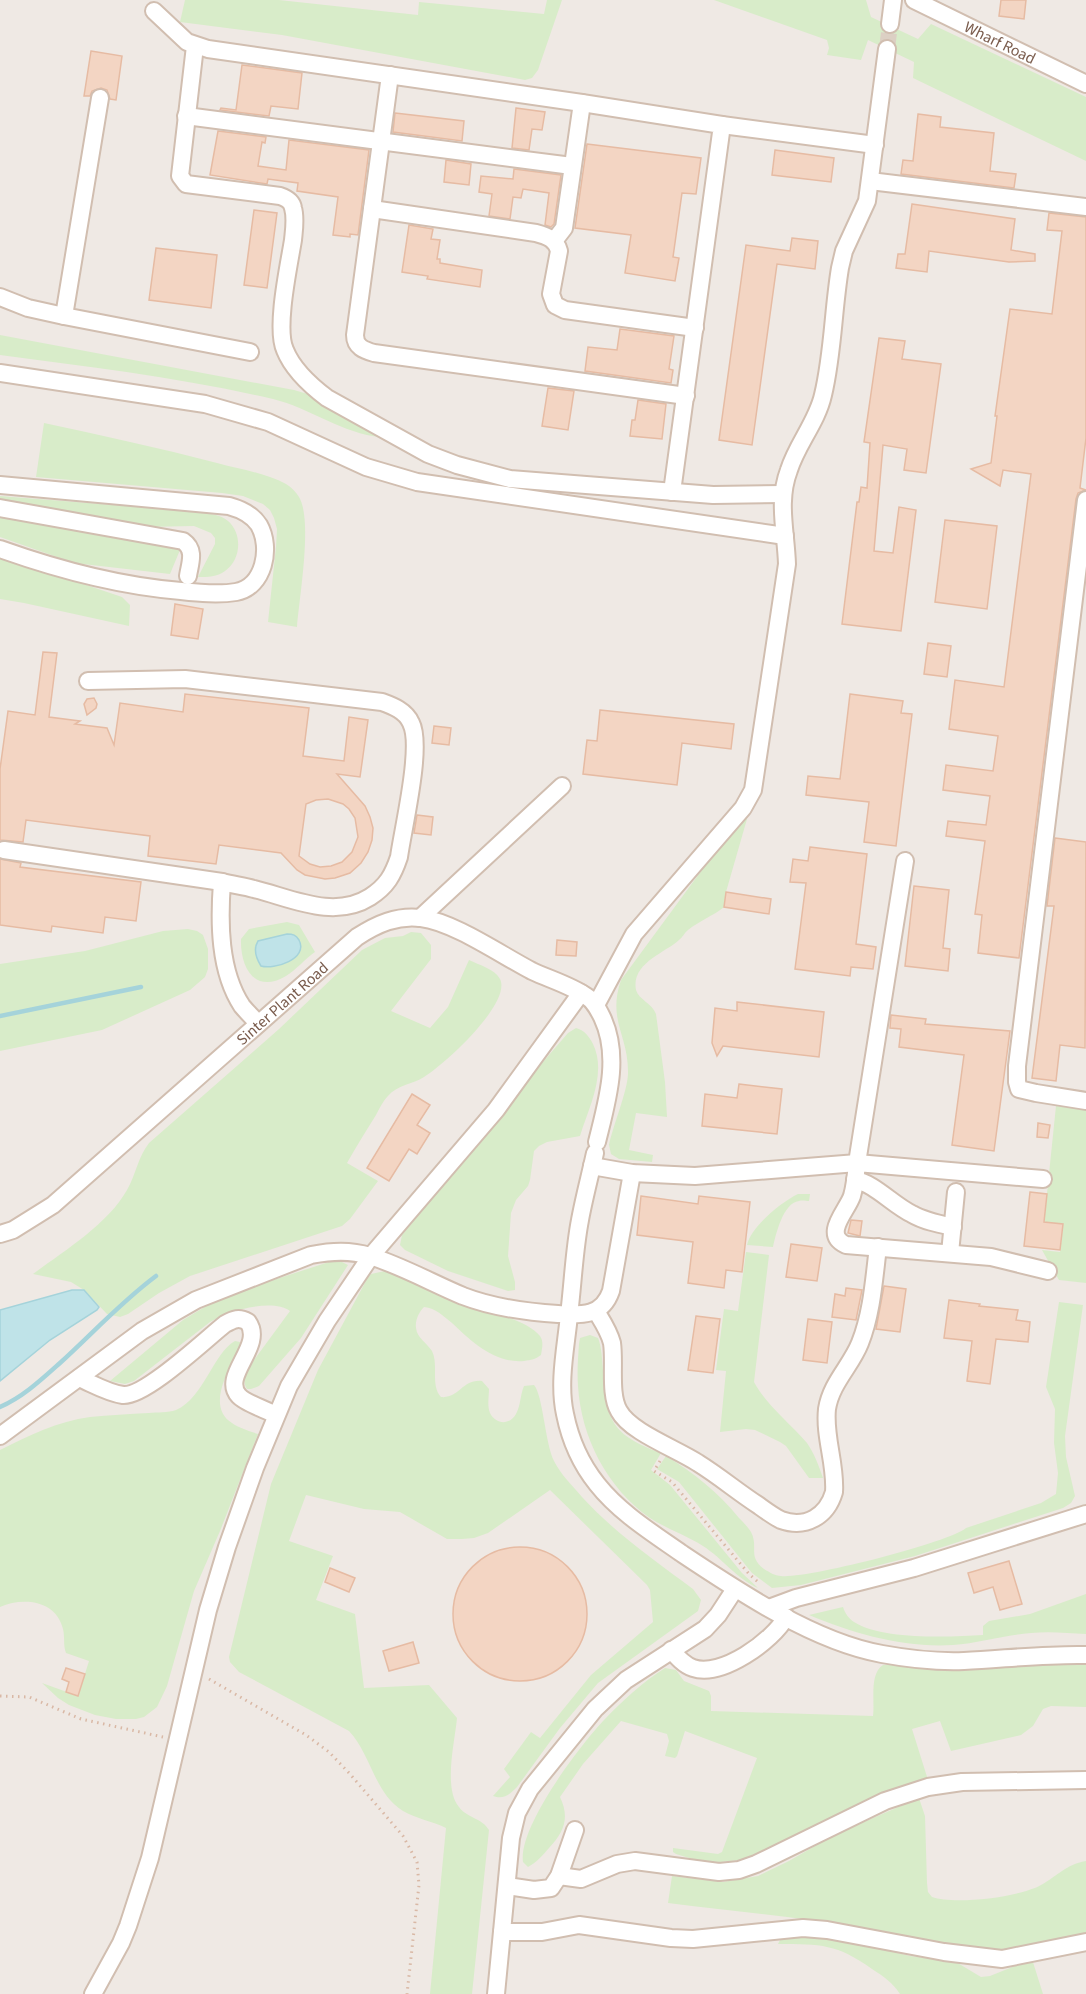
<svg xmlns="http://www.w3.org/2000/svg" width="1086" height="1994" viewBox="0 0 1086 1994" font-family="'Source Sans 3',sans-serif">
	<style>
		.industrial { fill: #efe9e4 }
		.green { fill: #d8ecc9 }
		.water { fill: #bfe3e8; stroke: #a5d3da; stroke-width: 1.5 }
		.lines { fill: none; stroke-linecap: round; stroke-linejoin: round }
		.stream { stroke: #a5d3da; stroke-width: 4.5 }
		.building { fill: #f3d5c3; stroke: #e6bba3; stroke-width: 1.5; fill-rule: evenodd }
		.minor-tunnel { stroke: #dcd0c4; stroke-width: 16; stroke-dasharray: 16 8; stroke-linecap: butt }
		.minor-casing { stroke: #d1beb0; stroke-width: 20 }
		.path { stroke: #d9b8a5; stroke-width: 3; stroke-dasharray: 1.5 4.5; stroke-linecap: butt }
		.minor { stroke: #fff; stroke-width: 16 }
		.labels { text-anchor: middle; stroke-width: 5; stroke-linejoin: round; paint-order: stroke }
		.street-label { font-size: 16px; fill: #7a5c4d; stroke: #fffaf3 }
	</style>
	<rect width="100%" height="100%" fill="#fdf6ec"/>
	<rect class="industrial" x="0" y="0" width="1086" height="1994"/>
	<g class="green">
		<polygon points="185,0 279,0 418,15 419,2 544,14 547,0 562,0 538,70 532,78 525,80 282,35 180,22"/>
		<polygon points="714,0 866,0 871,17 918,39 931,24 1086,97 1086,161 913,78 914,62 868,40 861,60 827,55 829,48 827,40"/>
		<path d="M0,335l294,55 17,5 70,42c-38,-3 -71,-29 -108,-38 -90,-21 -182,-32 -273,-44z"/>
		<path d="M44,423c57,12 115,25 173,40 22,6 49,10 69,21 5,3 10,8 13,13 14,23 0,102 -2,130l-29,-5 8,-75 1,-18 -3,-11 -4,-8 -7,-6 -20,-8 -21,-3 -186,-16z"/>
		<path d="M0,496l202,16c9,2 19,3 26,9 15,13 13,39 -3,50 -8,6 -17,6 -27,6l17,-33v-6l-4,-5 -17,-7 -49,1 -145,-24z"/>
		<polygon points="0,515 174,546 180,550 170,574 74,563 0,537"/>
		<polygon points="0,556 122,597 130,605 129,626 24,603 0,599"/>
		<path d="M743,819h4l-21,73 -2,15c-11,9 -25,14 -36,23 -3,2 -5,7 -9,10 -14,13 -48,23 -43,50 3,10 16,13 20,24l9,68 2,35 -31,-4 -7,37 24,5 -1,7 -33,-3 -8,-5 -2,-9c4,-20 18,-52 19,-71 1,-39 -21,-53 -7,-94l114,-155z"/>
		<path d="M287,922l12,3 16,27c-10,7 -19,18 -29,24 -32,19 -46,-10 -45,-37l8,-10z"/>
		<polygon points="188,929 197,931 203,935 208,949 208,969 205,977 190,990 102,1030 0,1051 0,964 85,951 163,931"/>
		<path d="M411,932l10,1 10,12v14l-40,52 39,17 18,-21 21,-47c10,5 26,9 31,19 12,24 -56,86 -76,98 -11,7 -27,8 -36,19 -5,5 -9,13 -12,19 -10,16 -20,32 -29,48l31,18 -28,38 -8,7 -152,50 -31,17 -31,21 -8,3 -13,-3 -23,-24 -13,-8 -38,-8c31,-23 75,-50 94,-84 9,-16 11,-33 22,-47l130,-114 83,-79 23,-12 18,-2z"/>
		<path d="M576,1028c8,2 13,8 17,16 14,29 -4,63 -13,92l-33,6 -8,4 -5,5 -4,29 -2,6 -12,14 -5,13 -3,43 7,26v8l-7,1 -60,-20 -43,-21 -5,-5 2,-10 134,-165 32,-37z"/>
		<polygon points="1056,1106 1086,1110 1086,1283 1059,1280 1042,1250 1060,1252 1063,1225 1044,1222"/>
		<path d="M798,1194h12l-1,7c-3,0 -7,-1 -10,0 -16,2 -23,33 -26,46l-26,-2c4,-18 34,-43 51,-51z"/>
		<path d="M746,1252l23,3 -15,127c13,24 36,41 53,61 7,10 12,23 16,35h-14l-23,-32 -6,-4 -25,-12 -9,-1 -26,3 6,-61 -10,-1 8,-61 14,2z"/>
		<path d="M332,1261h8l8,4 -47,73 -42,48 -8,3h-4c-4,-6 -3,-12 -1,-18l44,-60c-18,-13 -62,0 -80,11l-76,59 -9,3 -15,-3 73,-61 25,-15 22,-11z"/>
		<path d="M385,1271l9,2c24,10 48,23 73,32 20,7 60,14 73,31 4,6 2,12 1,19 -5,4 -10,5 -17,6 -29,3 -53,-20 -72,-38 -9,-7 -16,-15 -28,-16 -5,5 -9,13 -8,21 1,10 11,15 16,23 7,14 -2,34 9,46 18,2 21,-18 41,-16l7,8c0,7 -2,17 1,24 6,12 20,12 26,1 5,-9 4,-19 8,-28l10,-1c9,10 11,58 20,76 7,14 18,24 28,36 33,36 72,63 111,92l8,11 -3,11 -100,72 -38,45 -43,59c-7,7 -13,13 -24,9l17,-19 -6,-8 27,-37 9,6 51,-63 62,-53 -3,-32 -3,-5 -97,-95 -62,43 -14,5 -12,1h-15l-47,-27 -36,-3 -58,-14 -17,46 44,15 -17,44 39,14 9,74 65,-3 28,33c-2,23 -14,70 2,89 8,11 23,11 30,23l-17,164h-42l16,-166c-14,-7 -29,-9 -43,-17 -29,-18 -32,-57 -54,-80l-110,-59 -9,-10 -1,-5 42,-173 47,-114 49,-91 4,-5z"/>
		<path d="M1059,1302l24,3 -18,131 1,21 9,39 -4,7 -8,5 -148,48 -114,29 -29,3 -20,-15 -73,-91 -22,-13 9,-13c28,17 52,36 73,62 4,4 9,9 12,14 8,15 -4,24 13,37 5,3 11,7 17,7 25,3 167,-33 185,-48l75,-25 15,-9 2,-21 -4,-30 1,-34 -9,-22z"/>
		<path d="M590,1335l8,3c4,10 4,22 5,32 3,51 9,65 58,83l-10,17 19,15 72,88 16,15c-21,-9 -36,-30 -55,-42 -17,-11 -36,-17 -53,-28 -43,-30 -69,-81 -72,-132 -1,-14 0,-28 1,-42l1,-6z"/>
		<path d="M235,1341l5,1c1,9 -4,15 -8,22 -9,16 -22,45 0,59 7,5 17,8 26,11l-38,97 -26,60 -27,95 -10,21 -13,10 -8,2h-20l-21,-4 -26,-10 -11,-7 -16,-15 36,13 11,-35 -23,-8c-3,-8 -1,-16 -3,-24 -7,-29 -40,-32 -63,-22v-157c28,-14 58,-29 90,-33 19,-2 39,-3 59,-4 8,-1 19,0 27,-3 28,-12 37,-57 59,-69z"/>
		<path d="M1086,1594v40c-18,-1 -37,-3 -55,-1 -27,2 -52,10 -78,12 -50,3 -98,-11 -144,-30l34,-8c2,6 5,11 11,15 28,18 95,15 129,13v-9l6,-5 41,-7z"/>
		<path d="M1086,1663v44l-35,-1 -8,3 -10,17 -12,9 -70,16 -11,-30 -28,8 16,51 -74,27 -89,44 -26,9 -26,3 -14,-2 -23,-7 -3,-2v-4l45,6 4,-2 35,-94 -72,-27 -8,25 -2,2 -10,-2 4,-15 -2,-7 -46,-13 -38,43 -23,33c10,21 4,35 -11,51 -6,7 -12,14 -21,19l-5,-5c-5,-35 57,-117 82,-143 17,-18 38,-37 60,-51l11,2 8,11 25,10 2,5v15l162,5c2,-15 -4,-42 10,-51z"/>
		<path d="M919,1798l6,18 2,67 1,9 4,5c23,8 88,0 109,-12 18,-10 24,-20 45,-24v75l-78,15c-52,-4 -102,-16 -154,-24 -61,-11 -124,-16 -186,-24l4,-27 51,6 35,-6 31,-15 45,-26z"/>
		<path d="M806,1936l47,6 57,14 46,6 25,15 9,-1 42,-17 11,35h-143c-7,-11 -17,-18 -28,-25 -35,-25 -51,-25 -94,-25l2,-4z"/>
	</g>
	<g class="water">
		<path d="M287,934c6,0 9,1 12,6 10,19 -25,30 -38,26 -5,-8 -8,-17 -3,-25z"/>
		<polygon points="72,1290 84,1290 99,1307 97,1310 50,1340 0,1381 0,1310"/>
	</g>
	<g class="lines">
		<g class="stream">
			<polyline points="0,1016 141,987"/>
			<path d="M0,1407c23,-10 41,-27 60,-44 32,-29 61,-61 96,-87"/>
		</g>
	</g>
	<g class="building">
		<polygon points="1001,0 1026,0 1024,19 999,16"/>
		<polygon points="91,51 122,56 116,100 110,99 107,90 101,88 92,91 90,96 84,96"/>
		<polygon points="242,65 302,73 298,109 271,106 269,116 220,110 221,108 236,110"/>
		<polygon points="516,108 545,112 542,130 532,129 529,150 512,148"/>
		<polygon points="395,113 464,121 462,141 393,132"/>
		<polygon points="918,114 941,117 940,127 994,133 990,171 1016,174 1014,188 901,174 903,160 913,161"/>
		<polygon points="218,131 266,137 265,143 262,142 258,166 286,170 289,140 369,150 358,235 350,234 350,237 333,235 338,197 297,191 298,183 268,179 267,184 210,175"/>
		<polygon points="587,144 701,158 696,194 682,193 673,257 679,258 675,281 625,273 631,235 575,228"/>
		<polygon points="775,150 834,158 831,182 772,175"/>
		<polygon points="446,160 471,164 469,185 444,182"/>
		<polygon points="514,169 561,175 554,224 551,227 545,225 549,193 523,189 521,198 513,197 510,219 489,216 492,194 479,192 481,176 513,179"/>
		<polygon points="912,204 1015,219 1011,250 1035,254 1035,261 1009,262 929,251 927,272 896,268 898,254 905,254"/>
		<polygon points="254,210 277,213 267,288 244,285"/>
		<polygon points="1049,213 1086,217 1086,438 1080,488 1086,490 1078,493 1076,499 1019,958 978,953 982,915 975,914 985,841 946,836 948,821 986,825 990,796 943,790 946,765 993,771 998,736 949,729 955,680 1004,687 1031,474 1003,470 1000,486 971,469 991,463 997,416 995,416 1010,309 1052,314 1062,231 1047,230"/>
		<polygon points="409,225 433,229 431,239 440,240 437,259 440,259 440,263 482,270 480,287 427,279 428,276 402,272"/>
		<polygon points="792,238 818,241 815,269 777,264 752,445 719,440 746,245 790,251"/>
		<polygon points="156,248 217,255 211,308 149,300"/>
		<polygon points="620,329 674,336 669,369 673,370 671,383 585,371 588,347 617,350"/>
		<polygon points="879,338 905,341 902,359 941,364 926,473 904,470 907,449 883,445 874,551 893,553 899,507 916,510 901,631 842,624 857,502 859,502 861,487 867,488 870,443 864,442"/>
		<polygon points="548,388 574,391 568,430 542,426"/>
		<polygon points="638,400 666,404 662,439 630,436 632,420 635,420"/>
		<polygon points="945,520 997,526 987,609 935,602"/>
		<polygon points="175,604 203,609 198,639 171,635"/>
		<polygon points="928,643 951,646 947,677 924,674"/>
		<path d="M43,652l14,1 -8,64 31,4 -5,3 32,4 7,17 6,-42 63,9 2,-18 124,14 -6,48 41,5 5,-44 19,3 -8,57 -23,-3 28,32 5,11 3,11 -1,12 -4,12 -7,11 -11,10 -15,5 -10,1 -20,-4 -8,-5 -16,-17 -62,-8 -3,19 -68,-8 2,-20 -124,-16 -3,22 -23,-2v-71l8,-58 27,4zM328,799l15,5 6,5 6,9 3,19 -6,15 -10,10 -11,4 -11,1 -10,-3 -11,-8 7,-52 10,-4z"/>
		<polygon points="850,694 903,701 901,713 912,714 896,846 864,842 869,802 806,795 808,776 840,779"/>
		<polygon points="94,698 97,704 96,708 87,715 84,704 87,699"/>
		<polygon points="600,710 734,724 731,749 682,743 677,785 583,774 587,740 597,741"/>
		<polygon points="434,726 451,728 449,745 432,743"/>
		<polygon points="417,815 433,817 431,835 414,833"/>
		<polygon points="1055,838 1086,842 1085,1048 1060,1045 1056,1081 1032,1078 1054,906 1047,906"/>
		<polygon points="810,847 867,854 856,944 876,947 873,969 851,967 850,976 795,969 806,883 790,882 793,859 808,861"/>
		<polygon points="0,859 21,863 20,867 141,882 136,921 105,917 103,933 52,926 51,932 0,925"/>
		<polygon points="914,886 949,890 943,948 950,949 948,971 905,966"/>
		<polygon points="726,892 771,899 769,914 724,907"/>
		<polygon points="557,940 577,942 576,956 556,955"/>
		<polygon points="737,1002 824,1012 819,1057 723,1046 717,1056 712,1043 715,1008 737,1011"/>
		<polygon points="891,1015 926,1019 925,1024 1010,1031 994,1151 952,1145 964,1055 899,1047 901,1029 890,1028"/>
		<polygon points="739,1084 782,1089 777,1134 702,1126 705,1094 737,1098"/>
		<polygon points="412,1094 430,1105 417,1125 430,1133 417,1154 409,1149 389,1181 367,1168"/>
		<polygon points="1038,1123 1050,1125 1048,1138 1037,1137"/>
		<polygon points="1030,1192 1047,1194 1044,1222 1063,1224 1060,1250 1024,1246"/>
		<polygon points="641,1196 698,1204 699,1196 750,1202 742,1272 726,1270 724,1288 688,1283 693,1242 637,1235"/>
		<polygon points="851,1220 862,1221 860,1236 848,1233"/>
		<polygon points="791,1244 822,1248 817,1281 786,1277"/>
		<polygon points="884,1286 906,1289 900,1332 876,1329"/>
		<polygon points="846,1288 862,1290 856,1320 832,1317 835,1294 845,1296"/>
		<polygon points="949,1300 980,1304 979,1306 1018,1310 1016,1320 1030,1322 1028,1342 996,1339 990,1384 967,1381 972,1341 944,1338"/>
		<polygon points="696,1316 720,1319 713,1373 688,1370"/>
		<polygon points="808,1319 832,1322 827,1363 803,1360"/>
		<circle cx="520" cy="1614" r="67"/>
		<polygon points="1009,1561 1022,1604 1000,1610 993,1587 974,1593 968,1573"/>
		<polygon points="330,1568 355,1578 349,1592 325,1582"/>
		<polygon points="413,1642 419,1663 389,1671 383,1651"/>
		<polygon points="66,1668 85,1674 78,1696 66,1692 69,1682 62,1679"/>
	</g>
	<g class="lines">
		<polyline class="minor-tunnel" points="887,49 890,24"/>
		<g class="minor-casing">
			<g id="minor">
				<path id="s1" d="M914,0l172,84"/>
				<polyline points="154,11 187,42 208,49 582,103 722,125 672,492"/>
				<polyline points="890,24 893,0"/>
				<path d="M195,46l-15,130 6,8 94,12c6,2 12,5 13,12 3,10 1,22 0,32 -4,25 -18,88 -8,110 8,20 26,36 42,48l101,56 29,11 53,14 203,16 70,-1"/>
				<path d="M390,75l-35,260c0,12 9,15 19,18l312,43"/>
				<polyline points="100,98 64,316 250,352"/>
				<polyline points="186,116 572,166"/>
				<polyline points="722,125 875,145"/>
				<polyline points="870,181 1086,207"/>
				<path d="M372,209l164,24c11,3 20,6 23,18l-8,43 4,11 10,5 130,18"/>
				<polyline points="554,241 564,228 582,103"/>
				<polyline points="0,297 28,308 64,316"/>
				<polyline points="0,373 205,404 268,422 366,467 417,482 785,536"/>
				<path d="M0,485l229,21c11,3 23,8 30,19 13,23 5,62 -23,67 -18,3 -37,1 -55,-1 -63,-5 -122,-21 -181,-42"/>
				<polyline points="1086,500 1017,1066 1017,1082 1019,1089 1036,1093 1086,1101"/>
				<path d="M0,508l183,33c13,9 7,22 5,35"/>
				<path d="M4,850l218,32c11,3 22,4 32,7 37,9 80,31 116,8 17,-11 23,-22 29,-40 4,-29 24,-111 12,-134 -5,-12 -18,-17 -29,-21l-197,-23 -97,2"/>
				<path d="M222,882c-3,40 -3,89 20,124 5,6 11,12 16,17"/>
				<polyline points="420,918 562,786"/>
				<path d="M596,1005l38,-71 109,-126 10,-18 34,-226c-1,-32 -10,-63 2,-94 8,-26 28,-48 34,-75 10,-41 10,-85 17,-127l4,-17 23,-50 20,-152"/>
				<path d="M595,1153c-5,23 -11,45 -15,67 -6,31 -7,63 -11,95 -3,32 -11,67 -4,99 5,25 16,50 32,70 22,28 54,48 84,69 57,38 133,89 201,101 27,5 55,8 82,7 41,-2 81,-7 122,-6"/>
				<polyline points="592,1166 632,1173 695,1176 857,1163 905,861"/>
				<path d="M1043,1179l-186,-16c-1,11 -2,23 -5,33 -5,15 -30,38 -6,49l145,12 57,14"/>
				<path d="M855,1180c19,3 38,25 57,34 12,7 27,10 41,13"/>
				<path id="s2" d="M0,1234l13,-4 40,-25 304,-268c20,-13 40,-22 64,-19 33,4 80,37 111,53 17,8 38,14 54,25 8,5 12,13 16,21 19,40 5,84 -5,125"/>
				<polyline points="950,1253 956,1192"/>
				<path d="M596,1311c6,10 13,20 16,32 3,20 -3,51 7,68 11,21 58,38 79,52 21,13 40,29 60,42 7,5 15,11 23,15 25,9 46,-4 53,-28 2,-28 -10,-55 -7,-83 4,-26 24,-43 33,-66 12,-30 14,-64 18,-96"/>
				<path d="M79,1378c14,6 29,15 44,17 22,2 83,-56 102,-71 9,-5 14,-7 23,-2 17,24 -28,54 -9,74 6,7 28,14 37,19"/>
				<path d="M0,1436l142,-105 54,-31 115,-45c21,-4 39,-5 59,1 32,10 62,27 93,40 31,12 63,16 95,18 23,1 44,3 53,-23l21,-118"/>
				<polyline points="769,1608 796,1598 914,1568 1086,1514"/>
				<path d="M671,1650c6,7 13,15 22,18 28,10 80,-27 93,-51"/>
				<polyline points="559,1876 581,1879 617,1864 635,1861 719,1872 739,1870 756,1864 885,1801 928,1787 962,1782 1086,1780"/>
				<polyline points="507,1886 534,1890 551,1888 559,1876 575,1830"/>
				<polyline points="502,1932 542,1932 579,1925 671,1938 693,1939 803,1928 827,1930 944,1952 1002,1959 1086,1942"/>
				<polyline points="93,1994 121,1943 128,1926 150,1858 208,1610 227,1547 255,1468 289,1386 327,1321 371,1256 496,1110 581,993"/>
				<polyline points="496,1994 511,1838 517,1813 530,1789 595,1709 626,1680 705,1629 718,1615 735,1589"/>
			</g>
		</g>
		<g class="path">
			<polyline points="660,1461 654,1471 672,1482 749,1574 758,1582"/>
			<polyline points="209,1679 306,1735 329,1752 350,1774 403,1836 417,1862 419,1885 407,1994"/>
			<polyline points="0,1696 29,1697 81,1719 163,1737"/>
		</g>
		<use href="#minor" class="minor"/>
	</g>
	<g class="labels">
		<g class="street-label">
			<text dy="6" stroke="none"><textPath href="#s1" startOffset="96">Wharf Road</textPath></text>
			<text dy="6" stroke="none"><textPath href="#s2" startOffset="366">Sinter Plant Road</textPath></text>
		</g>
	</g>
</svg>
